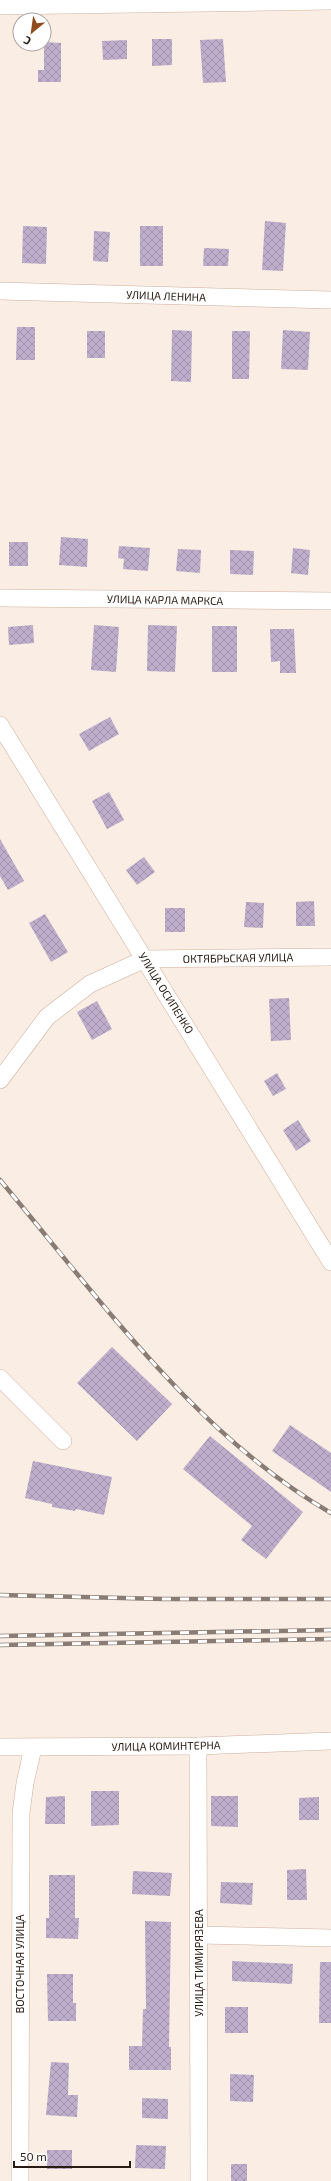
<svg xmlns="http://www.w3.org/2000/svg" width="331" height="2181" viewBox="0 0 331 2181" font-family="'Exo 2',sans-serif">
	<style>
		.building { fill: url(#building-cross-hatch) }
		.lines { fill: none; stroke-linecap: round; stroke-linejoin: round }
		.minor-casing { stroke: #cfaf9b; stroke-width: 18 }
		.minor { stroke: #fff; stroke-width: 17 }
		.rail-casing { stroke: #897c74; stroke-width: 4.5 }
		.rail { stroke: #fff; stroke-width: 3; stroke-dasharray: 9; stroke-linecap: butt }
		.labels { text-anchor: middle; stroke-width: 3.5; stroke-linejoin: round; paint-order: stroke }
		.street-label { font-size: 11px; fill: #281c14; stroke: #fff }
	</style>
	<defs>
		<pattern id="building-cross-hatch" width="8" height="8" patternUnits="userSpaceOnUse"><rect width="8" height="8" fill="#beadcb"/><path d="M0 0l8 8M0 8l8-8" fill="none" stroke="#a394ad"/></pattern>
	</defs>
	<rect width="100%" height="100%" fill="#faede4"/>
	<g class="building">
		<polygon points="152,39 172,39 172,65 152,66"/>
		<polygon points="223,39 226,82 203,83 200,40"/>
		<polygon points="127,40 127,59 103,60 102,41"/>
		<polygon points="44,42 61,43 61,82 38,82 38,70 44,70"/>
		<polygon points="265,221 286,223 283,271 262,270"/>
		<polygon points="23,226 47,227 46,264 22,263"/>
		<rect x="140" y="226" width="23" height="40"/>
		<polygon points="94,231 110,232 108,262 93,261"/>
		<polygon points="204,248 229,249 228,266 203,266"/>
		<polygon points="17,327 35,327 35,360 16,360"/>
		<polygon points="172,330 192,331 191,382 171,381"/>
		<polygon points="283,330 310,332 308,370 281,369"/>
		<rect x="87" y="331" width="18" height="27"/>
		<polygon points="232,331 250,331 249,379 232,379"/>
		<polygon points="61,537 88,539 87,567 59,565"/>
		<rect x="9" y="542" width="19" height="24"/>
		<polygon points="119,546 150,548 148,571 123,569 124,559 118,558"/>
		<polygon points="293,548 310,550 308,575 291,573"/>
		<polygon points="178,549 201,550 200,573 176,571"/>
		<polygon points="230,550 254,551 253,575 230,574"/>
		<polygon points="33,625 34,643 9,645 8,627"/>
		<polygon points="94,625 119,627 116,672 91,670"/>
		<polygon points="148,625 177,626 175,672 147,671"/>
		<rect x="212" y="626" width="25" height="46"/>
		<polygon points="270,629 294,629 296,673 280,673 280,661 271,662"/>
		<polygon points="110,717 119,734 89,751 79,734"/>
		<polygon points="109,792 124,820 107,829 92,801"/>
		<polygon points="0,839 24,881 8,890 0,876"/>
		<polygon points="144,857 155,872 137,885 126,870"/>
		<polygon points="314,901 315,926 296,926 296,902"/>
		<polygon points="246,902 264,903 263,928 244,927"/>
		<rect x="165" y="908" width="20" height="24"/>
		<polygon points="45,914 68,952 51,962 29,923"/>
		<polygon points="289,998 291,1040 271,1041 269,999"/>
		<polygon points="97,1001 112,1029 92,1040 77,1012"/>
		<polygon points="277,1073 286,1089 273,1096 264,1081"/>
		<polygon points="298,1120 311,1141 296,1151 283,1130"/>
		<polygon points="112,1347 172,1404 137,1441 77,1383"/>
		<polygon points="290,1425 331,1453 331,1492 272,1451"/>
		<polygon points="210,1436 303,1512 266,1559 241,1540 252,1526 183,1469"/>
		<polygon points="33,1461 112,1477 104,1515 76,1509 75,1511 52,1507 52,1504 25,1498"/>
		<polygon points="91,1791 119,1791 119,1825 91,1826"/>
		<polygon points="65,1796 65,1824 45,1824 46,1797"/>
		<polygon points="211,1796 238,1796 238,1827 211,1826"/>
		<polygon points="319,1797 319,1820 299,1820 299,1798"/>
		<polygon points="306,1869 307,1900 287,1900 287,1870"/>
		<polygon points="133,1871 172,1873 170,1896 132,1894"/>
		<polygon points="49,1875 75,1875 75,1918 79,1918 78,1939 46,1938 46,1918 49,1918"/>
		<polygon points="221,1882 253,1883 252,1905 220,1903"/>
		<polygon points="145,1921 171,1922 169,2047 171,2047 171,2070 129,2070 129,2046 142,2046 143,2009 146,2009"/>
		<polygon points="232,1961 293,1964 292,1984 232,1981"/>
		<polygon points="320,1962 331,1962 331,2023 319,2023"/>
		<polygon points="47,1974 73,1974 73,2003 76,2003 76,2021 48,2021"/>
		<rect x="225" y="2007" width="23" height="26"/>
		<polygon points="51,2062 69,2063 68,2095 78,2095 77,2117 46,2115"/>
		<polygon points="230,2074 254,2075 253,2102 230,2101"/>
		<polygon points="142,2098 168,2099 168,2119 142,2118"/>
		<polygon points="136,2145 166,2146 165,2169 135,2168"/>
		<rect x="47" y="2150" width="25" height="19"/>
		<rect x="231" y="2164" width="16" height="17"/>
	</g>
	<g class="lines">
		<g class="minor-casing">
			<g id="minor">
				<polyline points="0,6 331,1"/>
				<polyline points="0,291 331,300"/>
				<polyline points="0,598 331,601"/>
				<polyline points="0,725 331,1262"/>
				<polyline points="0,1080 47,1017 90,984 145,959 331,957"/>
				<polyline points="0,1378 63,1441"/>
				<polyline points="198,1746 199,2181"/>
				<polyline points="0,1747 198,1746 331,1741"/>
				<polyline points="199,1935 331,1938"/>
				<polyline points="20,2181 21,1813 25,1783 33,1748"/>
			</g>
		</g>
		<use href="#minor" class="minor"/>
		<g class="rail-casing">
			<g id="rail">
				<path d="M0,1180c100,119 194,253 331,333"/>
				<polyline points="0,1595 163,1599 331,1599"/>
				<polyline points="0,1636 331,1630"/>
				<polyline points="0,1645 331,1639"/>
			</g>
		</g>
		<use href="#rail" class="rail"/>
	</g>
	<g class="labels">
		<g class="street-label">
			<text transform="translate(166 296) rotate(2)" y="4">УЛИЦА ЛЕНИНА</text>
			<text transform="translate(165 600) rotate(1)" y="4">УЛИЦА КАРЛА МАРКСА</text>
			<text transform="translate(238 958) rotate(-1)" y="4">ОКТЯБРЬСКАЯ УЛИЦА</text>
			<text transform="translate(166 993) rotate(58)" y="4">УЛИЦА ОСИПЕНКО</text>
			<text transform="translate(166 1746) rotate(-1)" y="4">УЛИЦА КОМИНТЕРНА</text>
			<text transform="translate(199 1963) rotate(-90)" y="4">УЛИЦА ТИМИРЯЗЕВА</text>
			<text transform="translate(20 1964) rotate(-90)" y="4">ВОСТОЧНАЯ УЛИЦА</text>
		</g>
	</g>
	<g transform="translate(32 32) rotate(209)"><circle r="19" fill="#ffffff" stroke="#a9a4a1"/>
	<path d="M0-3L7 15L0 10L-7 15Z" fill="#8f4b1d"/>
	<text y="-6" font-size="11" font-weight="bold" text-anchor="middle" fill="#281c14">С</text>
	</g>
	<path d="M14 2161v6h116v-6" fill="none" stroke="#281c14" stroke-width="2"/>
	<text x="20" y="2161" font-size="12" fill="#281c14" stroke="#ffffff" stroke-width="3" paint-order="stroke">50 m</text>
</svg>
